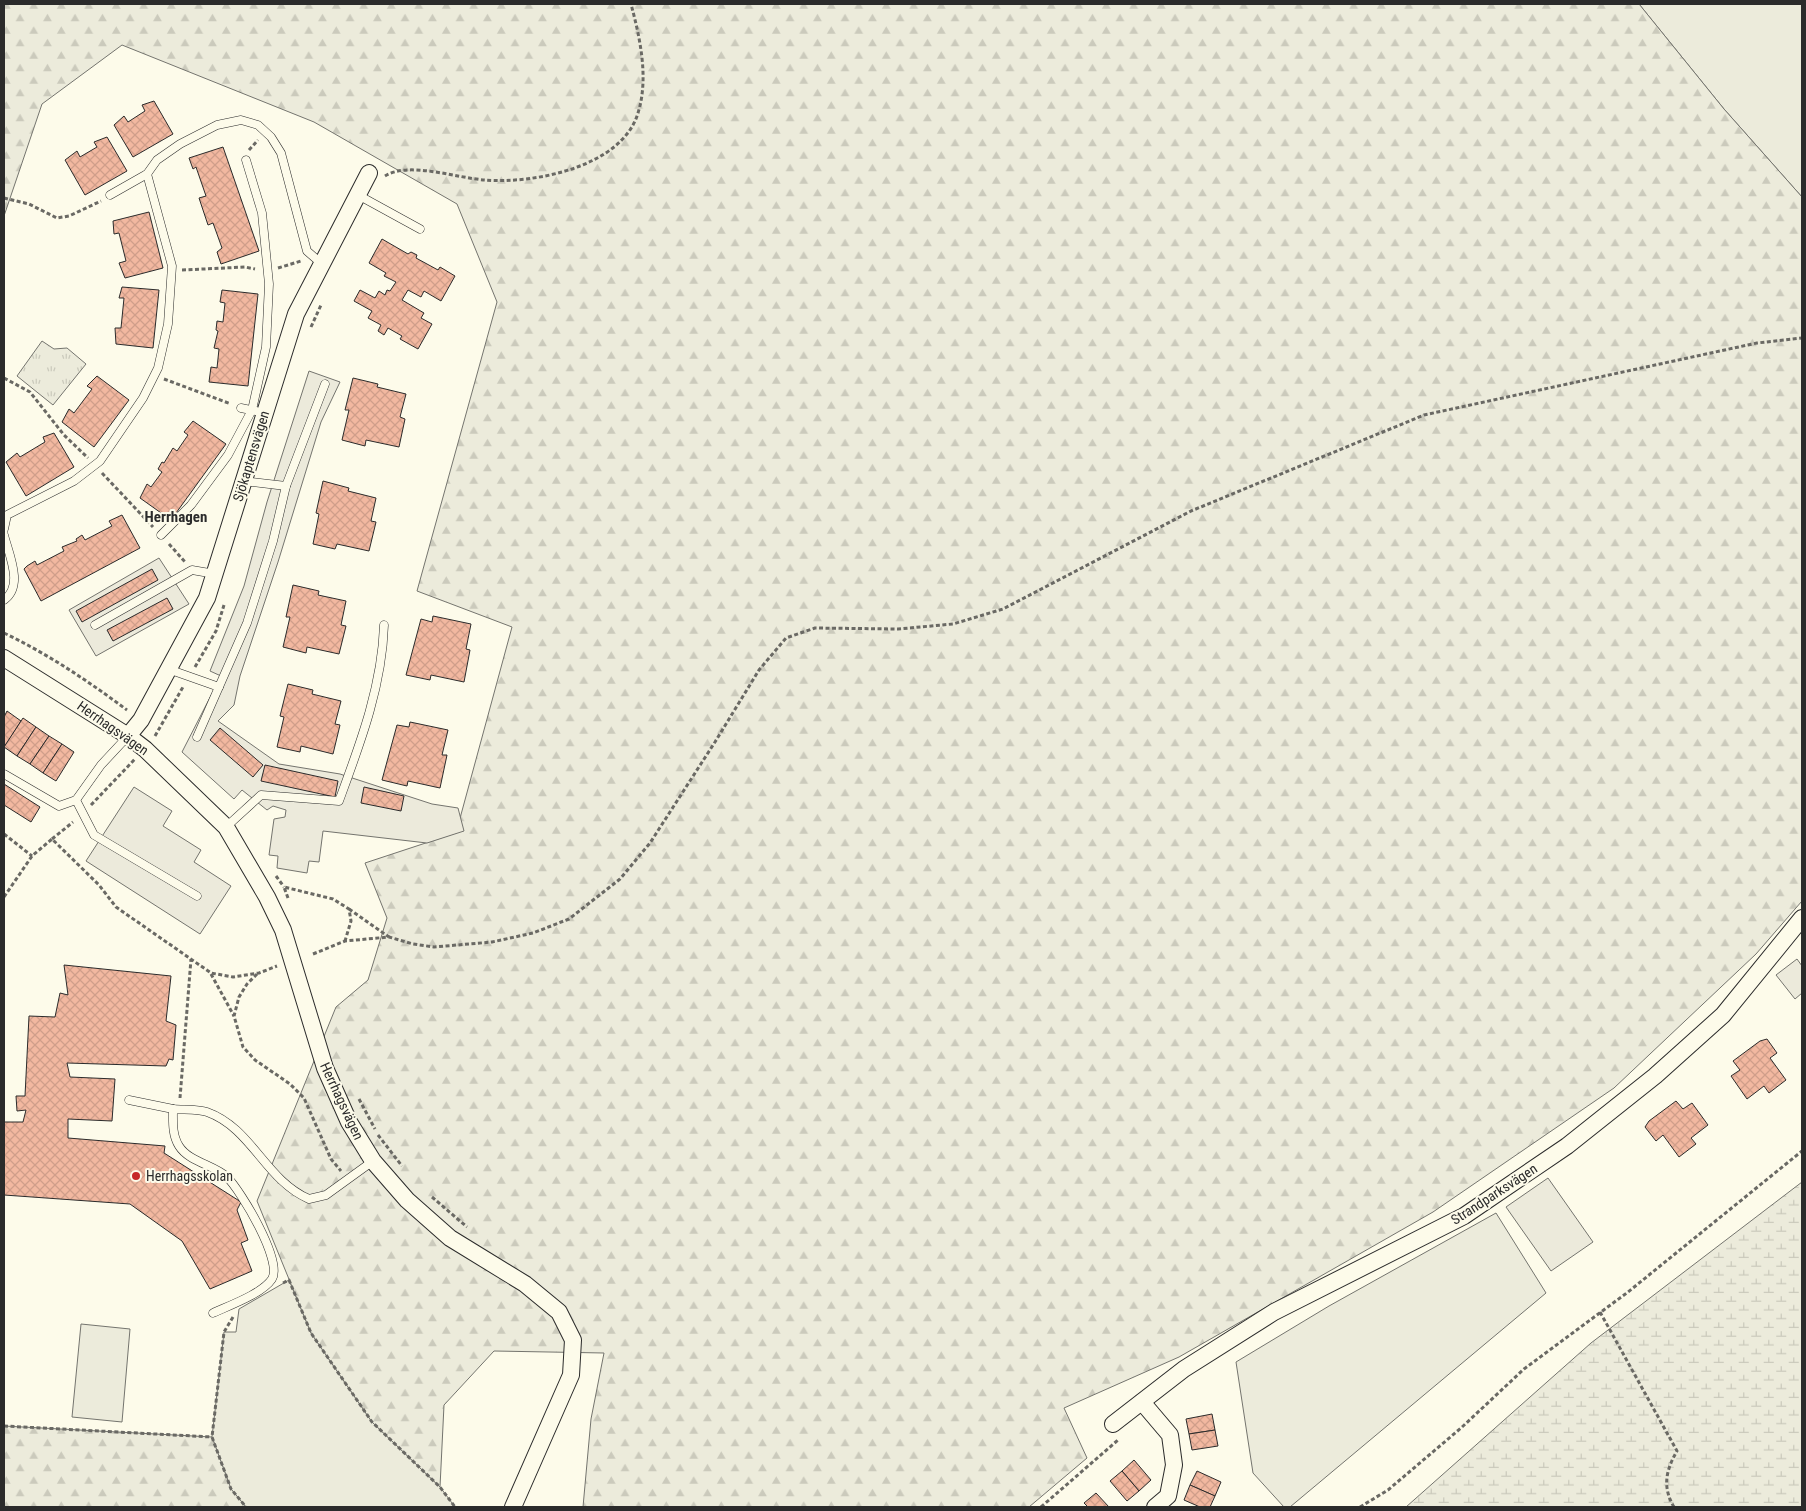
<svg xmlns="http://www.w3.org/2000/svg" width="1806" height="1511" viewBox="0 0 1806 1511" font-family="'Roboto Condensed',sans-serif">
	<style>
		.grass { fill: #ecebdb; stroke: #74746e }
		.forest { fill: url(#forest-firs); stroke: #74746e }
		.wetland { fill: url(#wetland-marsh); stroke: #74746e }
		.park { fill: url(#park-tufts); stroke: #74746e }
		.parking { fill: #eceadb; stroke: #74746e }
		.building { fill: url(#building-cross-hatch); stroke: #2b2b2b }
		.lines { fill: none; stroke-linecap: round; stroke-linejoin: round }
		.lane-casing { stroke: #2b2b2b; stroke-width: 9 }
		.street-casing { stroke: #2b2b2b; stroke-width: 18 }
		.path { stroke: #6a6964; stroke-width: 3; stroke-dasharray: 4 2.5; stroke-linecap: butt }
		.lane { stroke: #fdfbea; stroke-width: 8 }
		.street { stroke: #fdfbea; stroke-width: 16 }
		.poi-dot { fill: #c62828; stroke: #fdfbea; stroke-width: 2 }
		.labels { text-anchor: middle; stroke-width: 4; stroke-linejoin: round; paint-order: stroke }
		.street-label { font-size: 14px; fill: #2b2b2b; stroke: #fdfbea }
		.poi-label { font-size: 14px; fill: #2b2b2b; stroke: #fdfbea; text-anchor: start }
		.neighbourhood-label { font-size: 15px; font-weight: bold; fill: #2b2b2b; stroke: #fdfbea }
	</style>
	<defs>
		<pattern id="forest-firs" width="22" height="20" patternUnits="userSpaceOnUse" patternTransform="scale(1.25)"><rect width="22" height="20" fill="#ecebdb"/><path d="M5 1l3.5 6h-7zM16 11l3.5 6h-7z" fill="#cbcabc"/></pattern>
		<pattern id="wetland-marsh" width="20" height="14" patternUnits="userSpaceOnUse" patternTransform="scale(1.25)"><rect width="20" height="14" fill="#ecebdb"/><path d="M1 5h8M5 5V1M11 12h8M15 12V8" fill="none" stroke="#cbcabc"/></pattern>
		<pattern id="park-tufts" width="24" height="20" patternUnits="userSpaceOnUse" patternTransform="scale(1.25)"><rect width="24" height="20" fill="#ecebdb"/><path d="M3 7l-1-3M5 7V3M7 7l1-3M15 17l-1-3M17 17v-4M19 17l1-3" fill="none" stroke="#cbcabc"/></pattern>
		<pattern id="building-cross-hatch" width="8" height="8" patternUnits="userSpaceOnUse" patternTransform="scale(1.25)"><rect width="8" height="8" fill="#f2b8a0"/><path d="M0 0l8 8M0 8l8-8" fill="none" stroke="#d09e8a"/></pattern>
	</defs>
	<rect width="100%" height="100%" fill="#fdfbea"/>
	<g class="grass">
		<polygon points="1639,4 1802,4 1802,197 1724,109"/>
		<polygon points="1496,1213 1546,1293 1290,1507 1284,1507 1253,1473 1236,1362 1329,1306"/>
		<polygon points="289,1280 311,1333 372,1422 440,1487 455,1507 246,1507 231,1489 212,1437 224,1332 236,1332 239,1309"/>
		<polygon points="81,1324 130,1329 122,1422 72,1417"/>
	</g>
	<g class="forest">
		<polygon points="4,4 1639,4 1724,109 1802,197 1802,901 1756,954 1614,1088 1433,1212 1179,1357 1064,1408 1087,1458 1029,1507 583,1507 591,1419 604,1353 494,1351 444,1405 440,1487 372,1422 311,1333 257,1201 336,1007 368,980 387,918 365,863 456,833 512,627 417,591 497,302 457,204 314,122 122,45 42,104 4,216"/>
		<polygon points="4,1426 212,1437 231,1489 246,1507 4,1507"/>
	</g>
	<polygon class="wetland" points="1802,1182 1802,1507 1406,1507 1591,1343"/>
	<polygon class="park" points="42,341 54,349 67,348 86,364 53,405 17,376"/>
	<g class="parking">
		<polygon points="309,371 340,382 321,422 278,562 240,676 234,705 218,721 279,764 340,774 432,804 458,808 464,831 427,843 323,831 319,862 309,861 307,873 277,868 278,856 269,855 274,819 285,817 286,810 273,806 267,810 242,790 234,799 182,752 221,676 210,671 244,586 267,502"/>
		<polygon points="159,558 189,604 96,656 69,610"/>
		<polygon points="134,787 172,811 163,826 201,850 194,862 231,886 200,934 86,861"/>
		<polygon points="1797,959 1802,966 1802,993 1795,999 1776,975"/>
		<polygon points="1548,1178 1593,1242 1551,1271 1506,1207"/>
	</g>
	<g class="building">
		<polygon points="154,101 173,134 133,157 114,125 124,116 128,122 145,111 142,105"/>
		<polygon points="107,137 127,171 85,195 65,160 77,151 80,157 97,147 94,142"/>
		<polygon points="223,147 259,251 221,264 217,252 222,248 213,223 208,225 199,198 206,196 196,167 193,169 189,158"/>
		<polygon points="149,212 163,268 125,278 119,263 126,261 119,233 114,234 113,221"/>
		<polygon points="382,239 408,254 411,252 417,255 416,258 438,270 440,267 455,276 441,301 424,291 421,297 408,290 402,300 424,313 421,318 432,324 418,349 400,339 402,336 388,328 384,335 378,331 381,325 368,318 372,311 354,301 360,290 375,298 379,291 385,295 387,290 390,291 396,282 384,276 386,273 369,263"/>
		<polygon points="122,287 159,290 153,348 116,344 115,328 121,328 124,298 119,298"/>
		<polygon points="222,290 258,294 248,386 209,382 211,367 217,368 219,349 214,348 218,331 216,330 217,321 223,322 225,303 220,302"/>
		<polygon points="97,376 129,400 94,447 62,422 69,409 74,413 92,389 87,386"/>
		<polygon points="353,378 378,384 377,387 406,394 400,417 405,419 399,447 366,440 365,446 342,440 349,410 345,410"/>
		<polygon points="193,421 226,444 171,520 140,498 147,484 151,487 162,472 158,469 162,462 164,463 173,448 177,451 188,435 184,432"/>
		<polygon points="54,433 74,467 26,496 6,462 17,453 20,457 45,442 43,437"/>
		<polygon points="323,481 349,488 348,491 376,498 371,521 376,522 369,551 337,544 335,549 313,544 319,514 316,513"/>
		<polygon points="122,515 140,548 41,601 24,569 27,566 35,561 37,565 64,551 62,547 77,541 76,539 82,535 85,540 112,526 109,521"/>
		<polygon points="152,569 158,580 82,622 76,611"/>
		<polygon points="293,585 319,591 318,595 346,601 341,625 346,626 339,654 307,647 306,653 283,647 290,617 286,617"/>
		<polygon points="167,598 173,609 113,641 107,630"/>
		<polygon points="433,616 471,624 466,649 470,650 464,682 431,675 430,680 406,675 421,619 432,622"/>
		<polygon points="288,684 313,690 312,694 341,701 335,724 340,725 333,754 301,746 300,752 277,747 284,717 280,716"/>
		<polygon points="7,711 21,721 4,748 4,717"/>
		<polygon points="23,718 36,727 17,756 4,747"/>
		<polygon points="410,722 448,730 442,755 447,755 440,788 408,781 407,786 382,780 397,725 409,727"/>
		<polygon points="36,727 49,736 30,764 17,756"/>
		<polygon points="220,728 263,765 253,777 210,740"/>
		<polygon points="49,736 62,744 43,773 30,764"/>
		<polygon points="62,744 74,752 56,781 43,773"/>
		<polygon points="265,765 338,781 335,797 261,781"/>
		<polygon points="4,784 40,807 31,822 4,805"/>
		<polygon points="364,787 404,796 401,811 361,803"/>
		<polygon points="64,965 171,976 166,1021 176,1025 173,1060 169,1059 166,1066 67,1063 70,1077 115,1079 112,1121 68,1119 68,1138 165,1146 164,1153 241,1202 237,1210 248,1240 241,1243 252,1271 210,1289 182,1241 130,1204 4,1195 4,1122 23,1122 26,1110 17,1111 16,1096 25,1096 29,1016 55,1017 60,993 68,995"/>
		<polygon points="1767,1039 1777,1053 1770,1058 1786,1080 1769,1093 1764,1086 1747,1099 1731,1076 1740,1070 1733,1061 1760,1041"/>
		<polygon points="1676,1101 1683,1109 1692,1103 1708,1125 1691,1138 1696,1144 1679,1157 1663,1135 1656,1141 1645,1127 1649,1121"/>
		<polygon points="1212,1414 1215,1430 1189,1434 1186,1419"/>
		<polygon points="1215,1430 1218,1446 1192,1450 1189,1434"/>
		<polygon points="1134,1460 1151,1480 1139,1491 1122,1471"/>
		<polygon points="1122,1471 1139,1491 1127,1501 1110,1481"/>
		<polygon points="1197,1471 1221,1482 1215,1496 1190,1485"/>
		<polygon points="1190,1485 1215,1496 1210,1507 1200,1507 1184,1500"/>
		<polygon points="1096,1493 1109,1507 1088,1507 1084,1503"/>
	</g>
	<g class="lines">
		<g class="lane-casing">
			<g id="lane">
				<polyline points="110,195 147,174 157,160 180,144 217,125 241,120 258,125 271,137 281,153 307,251 322,264"/>
				<polyline points="358,195 420,229"/>
				<polyline points="241,408 256,411"/>
				<polyline points="243,481 286,486"/>
				<polyline points="4,529 7,515 74,481 100,461 143,398 158,368 168,324 172,266 147,174"/>
				<path d="M4,535c5,20 20,51 0,65"/>
				<polyline points="161,535 191,505 228,455 252,410 266,347 269,284 262,213 246,160"/>
				<polyline points="95,625 192,570 215,574"/>
				<polyline points="168,669 219,687"/>
				<polyline points="128,736 101,765 76,800 94,835 197,896"/>
				<polyline points="197,737 247,623 273,541 286,486 325,384"/>
				<polyline points="4,774 59,806 76,800"/>
				<path d="M226,827l35,-32 78,6c21,-57 43,-114 45,-176"/>
				<polyline points="129,1100 173,1109"/>
				<path d="M213,1313c15,-7 49,-19 59,-34 11,-18 -31,-88 -45,-102 -13,-12 -38,-15 -48,-31 -7,-11 -6,-24 -6,-37 10,1 25,0 34,3 45,16 58,68 102,87l17,-4 47,-34"/>
			</g>
		</g>
		<g class="street-casing">
			<g id="street">
				<polyline points="4,658 128,736 145,749 226,827 267,897 283,930 325,1068 349,1122 373,1161 407,1200 450,1238 525,1284 559,1312 573,1340 571,1375 513,1507"/>
				<polyline points="128,736 141,720 207,598 296,314 369,173"/>
				<polyline points="1142,1402 1170,1435 1174,1465 1168,1496 1155,1507"/>
				<polyline points="1113,1424 1184,1369 1274,1312 1464,1216 1567,1146 1655,1076 1723,1015 1802,918"/>
			</g>
		</g>
		<g class="path">
			<polyline points="249,150 258,140"/>
			<path d="M385,176c24,-15 71,2 100,4 49,4 137,-13 153,-67 11,-35 2,-75 -7,-109"/>
			<polyline points="4,198 29,204 57,218 69,216 101,201"/>
			<polyline points="278,268 301,261"/>
			<polyline points="182,270 245,267 255,269"/>
			<polyline points="311,327 321,305"/>
			<polyline points="4,378 30,392 64,435 88,458"/>
			<polyline points="164,379 231,404"/>
			<polyline points="102,473 153,527"/>
			<polyline points="169,544 185,562"/>
			<path d="M4,633c44,21 84,48 123,77"/>
			<polyline points="195,667 216,631 224,605"/>
			<polyline points="155,736 183,687"/>
			<polyline points="91,805 135,759"/>
			<polyline points="4,834 32,856"/>
			<polyline points="52,839 73,822"/>
			<polyline points="276,876 284,887"/>
			<polyline points="4,897 32,856 52,839 99,885 116,907 211,973 233,977 259,973 277,966"/>
			<polyline points="288,898 284,887 333,899 349,909 351,921 345,941"/>
			<polyline points="349,909 389,937"/>
			<polyline points="313,954 345,941 389,937 413,944 434,947 492,942 533,933 569,919 620,879 650,843 715,742 759,670 786,638 815,628 898,629 953,624 1003,609 1191,511 1424,415 1757,343 1802,338"/>
			<polyline points="211,974 234,1016"/>
			<polyline points="257,974 247,984 239,997 234,1016 243,1047 255,1060 290,1084 304,1098 331,1159 341,1171"/>
			<polyline points="180,1098 191,959"/>
			<polyline points="359,1099 375,1129"/>
			<polyline points="378,1135 402,1166"/>
			<polyline points="432,1197 467,1227"/>
			<polyline points="283,1283 289,1280 311,1333 372,1422 440,1487 455,1507"/>
			<path d="M1600,1312l77,139c-11,19 -15,36 -3,56"/>
			<polyline points="233,1317 224,1332 212,1437 231,1489 246,1507"/>
			<polyline points="4,1426 212,1437"/>
			<polyline points="1041,1507 1118,1440"/>
			<polyline points="1360,1507 1388,1490 1461,1428 1524,1369 1628,1292 1802,1151"/>
		</g>
		<use href="#lane" class="lane"/>
		<use href="#street" class="street"/>
	</g>
	<circle class="poi-dot" cx="136" cy="1176" r="5"/>
	<g class="labels">
		<g class="street-label">
			<text transform="translate(251 456) rotate(-73)" y="5">Sjökaptensvägen</text>
			<text transform="translate(113 728) rotate(35)" y="5">Herrhagsvägen</text>
			<text transform="translate(342 1101) rotate(65)" y="5">Herrhagsvägen</text>
			<text transform="translate(1494 1194) rotate(-33)" y="5">Strandparksvägen</text>
		</g>
		<g class="poi-label">
			<text x="146" y="1181">Herrhagsskolan</text>
		</g>
		<g class="neighbourhood-label">
			<text x="176" y="522">Herrhagen</text>
		</g>
	</g>
	<rect width="1806" height="1511" fill="none" stroke="#2b2b2b" stroke-width="10"/>
</svg>
